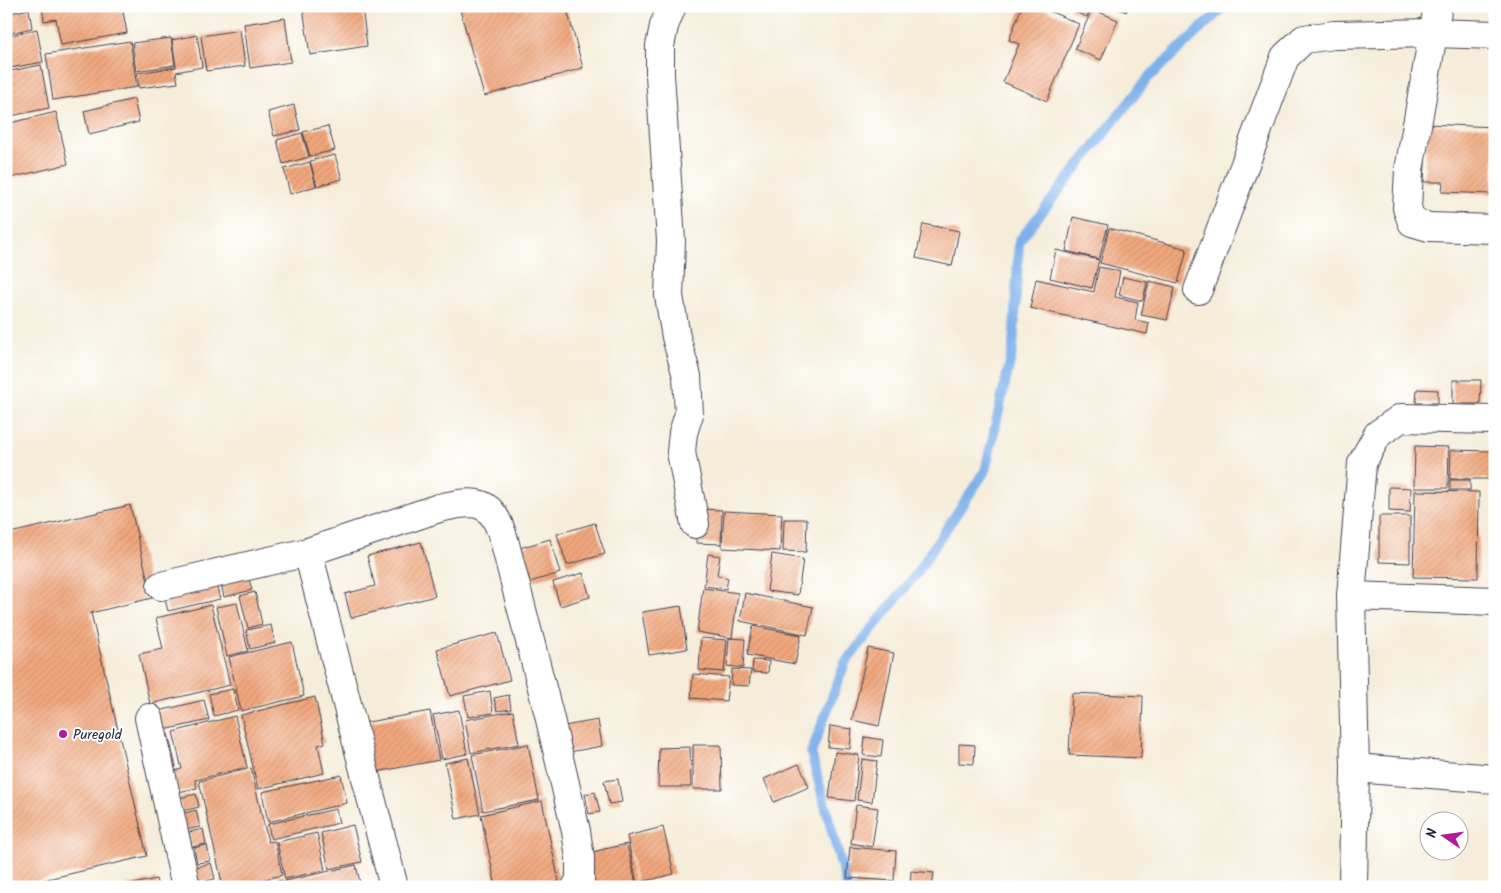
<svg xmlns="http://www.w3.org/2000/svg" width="1501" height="893" viewBox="0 0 1501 893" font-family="Kalam,sans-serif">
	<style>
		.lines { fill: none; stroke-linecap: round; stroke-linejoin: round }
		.stream { stroke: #7eb1eb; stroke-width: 10 }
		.building { fill: url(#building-hatch) }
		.minor-casing { stroke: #424053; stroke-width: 30 }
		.minor { stroke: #fff; stroke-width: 28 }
		.poi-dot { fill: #b5179e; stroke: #fff; stroke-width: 2 }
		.labels { text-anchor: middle; stroke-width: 4; stroke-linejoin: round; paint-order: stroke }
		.poi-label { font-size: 14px; fill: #22223b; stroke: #fff; text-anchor: start }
	</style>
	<defs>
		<pattern id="building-hatch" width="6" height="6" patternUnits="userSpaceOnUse" patternTransform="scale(1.25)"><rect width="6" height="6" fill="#f1a77d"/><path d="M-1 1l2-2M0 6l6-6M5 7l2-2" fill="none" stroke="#ce8f6d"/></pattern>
	</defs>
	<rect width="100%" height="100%" fill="#fff"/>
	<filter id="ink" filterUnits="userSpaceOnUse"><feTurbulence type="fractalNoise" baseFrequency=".02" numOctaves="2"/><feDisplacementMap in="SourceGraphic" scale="10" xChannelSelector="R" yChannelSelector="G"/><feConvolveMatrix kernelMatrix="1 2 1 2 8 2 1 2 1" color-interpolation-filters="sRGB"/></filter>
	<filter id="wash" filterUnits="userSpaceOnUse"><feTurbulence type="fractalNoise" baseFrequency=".0096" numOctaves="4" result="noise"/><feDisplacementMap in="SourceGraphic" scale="20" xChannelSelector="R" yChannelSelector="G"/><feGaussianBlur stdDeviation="1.12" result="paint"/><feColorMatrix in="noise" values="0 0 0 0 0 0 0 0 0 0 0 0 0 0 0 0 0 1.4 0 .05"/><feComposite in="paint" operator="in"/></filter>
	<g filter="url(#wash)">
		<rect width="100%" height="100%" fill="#f5edd9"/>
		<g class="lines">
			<polyline class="stream" points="847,887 811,753 845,663 916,574 985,471 1013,349 1019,241 1149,77 1225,6"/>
		</g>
		<g id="blocks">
			<g class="building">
				<polygon points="42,6 122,6 127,33 61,45 56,19 44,21"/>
				<polygon points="318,6 362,6 367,46 310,55 303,8"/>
				<polygon points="459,6 566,6 583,68 484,96"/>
				<polygon points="1022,6 1038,6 1079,24 1047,101 1003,82 1019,44 1009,40"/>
				<polygon points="1072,6 1091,6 1087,17 1070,10"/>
				<polygon points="1112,6 1129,6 1126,12"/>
				<polygon points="29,9 32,28 6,34 6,14"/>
				<polygon points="1092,9 1118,20 1101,60 1075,49"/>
				<polygon points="285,18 291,62 250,68 244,24"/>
				<polygon points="37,29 43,62 10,68 6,48 6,36"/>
				<polygon points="240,30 245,66 206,71 201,36"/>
				<polygon points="197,35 202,67 176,72 178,83 139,88 137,73 176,67 172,40"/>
				<polygon points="171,38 175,65 136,71 132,43"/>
				<polygon points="130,41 137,87 53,100 46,54"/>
				<polygon points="41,65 49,108 6,117 6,72"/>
				<polygon points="134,99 139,122 89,134 84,111"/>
				<polygon points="294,105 300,130 274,136 268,112"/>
				<polygon points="56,112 68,164 6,179 6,124"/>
				<polygon points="1427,124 1495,127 1493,194 1442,192 1443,182 1424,182"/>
				<polygon points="328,126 335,150 310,156 303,132"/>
				<polygon points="302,133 309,157 283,164 277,140"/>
				<polygon points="335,155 342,179 317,186 310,161"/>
				<polygon points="310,162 316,186 290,194 284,169"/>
				<polygon points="1073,217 1108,225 1099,259 1066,251"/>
				<polygon points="923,224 959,231 952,266 916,258"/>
				<polygon points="1109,228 1187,249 1178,283 1100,263"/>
				<polygon points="1056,250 1099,260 1092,288 1050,278"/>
				<polygon points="1099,267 1120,271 1115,297 1138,302 1135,320 1149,323 1147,334 1030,308 1036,279 1094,292"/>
				<polygon points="1123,277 1147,282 1143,301 1119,295"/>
				<polygon points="1149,281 1175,287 1167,320 1141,315"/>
				<polygon points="1453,380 1481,380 1480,404 1453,404"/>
				<polygon points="1417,389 1438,390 1438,403 1416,403"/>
				<polygon points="1415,446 1449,447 1448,488 1414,488"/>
				<polygon points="1451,450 1492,451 1492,479 1450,479"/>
				<rect x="1450" y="480" width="20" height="10"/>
				<polygon points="1389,487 1411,488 1410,512 1389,511"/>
				<polygon points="1415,491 1479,492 1478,578 1413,577"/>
				<polygon points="130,505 152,598 91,613 147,856 13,887 6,887 6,534"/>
				<polygon points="698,509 722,510 721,544 696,543"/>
				<polygon points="724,511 782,514 780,551 722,548"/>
				<polygon points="1379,516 1410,516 1410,563 1379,562"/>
				<polygon points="784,519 807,519 806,552 783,551"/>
				<polygon points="595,523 605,554 567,565 557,534"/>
				<polygon points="550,539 560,573 530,582 520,548"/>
				<polygon points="421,542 435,596 351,618 345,594 375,586 367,556"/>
				<polygon points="708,554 720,556 717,575 728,578 726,589 704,586"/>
				<polygon points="772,554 803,559 798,595 767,591"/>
				<polygon points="247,572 252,590 224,597 220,579"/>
				<polygon points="583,573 590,597 560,606 553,582"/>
				<polygon points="215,579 220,599 168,611 163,591"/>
				<polygon points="703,588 738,593 732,638 697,632"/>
				<polygon points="255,592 262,624 248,628 240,596"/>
				<polygon points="745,593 813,607 807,635 740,621"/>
				<polygon points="237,603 248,651 227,656 216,607"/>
				<polygon points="211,605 230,685 150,704 139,654 163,649 156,618"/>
				<polygon points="681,606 687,649 649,655 642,612"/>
				<polygon points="271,625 275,643 250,649 246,630"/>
				<polygon points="753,626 801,635 795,664 747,655"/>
				<polygon points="497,633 510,680 450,696 437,649"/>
				<polygon points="701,638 727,640 724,672 699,670"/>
				<polygon points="729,638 745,639 743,668 727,666"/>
				<polygon points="292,642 304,696 241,711 229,657"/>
				<polygon points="868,648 894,653 879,726 852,720"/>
				<polygon points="753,660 769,661 768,673 752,672"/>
				<polygon points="732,669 751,670 749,686 731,685"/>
				<polygon points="693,674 729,677 726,701 691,698"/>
				<polygon points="233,689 238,710 214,716 209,694"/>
				<polygon points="490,691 493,713 468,717 464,696"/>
				<polygon points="1072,693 1143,696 1141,758 1069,755"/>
				<polygon points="509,695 511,709 497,711 494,698"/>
				<polygon points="315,697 325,743 318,745 324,773 258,789 241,715"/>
				<polygon points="204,700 209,720 160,731 155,712"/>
				<polygon points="459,710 467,754 442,759 433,715"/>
				<polygon points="430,711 439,760 366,774 357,724"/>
				<polygon points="513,711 519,744 471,753 465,720"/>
				<polygon points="235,716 247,767 195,780 197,788 169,794 164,773 182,769 173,732"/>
				<polygon points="598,720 602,746 564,753 559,727"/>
				<polygon points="830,726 852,729 850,749 828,747"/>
				<polygon points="168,734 176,767 166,770 158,736"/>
				<polygon points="865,737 883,740 881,757 863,755"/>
				<polygon points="528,744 539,800 483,811 472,755"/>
				<polygon points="959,744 975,745 974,764 959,763"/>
				<polygon points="693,745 721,745 722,789 693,789"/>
				<polygon points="690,747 691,787 658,787 659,748"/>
				<polygon points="835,752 859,755 854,801 829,798"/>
				<polygon points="468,758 480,814 456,819 445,763"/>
				<polygon points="862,759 877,761 872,802 857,800"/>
				<polygon points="799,764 809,787 774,802 764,779"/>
				<polygon points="251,768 268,842 275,841 282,875 232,887 223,887 199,781"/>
				<polygon points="341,775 347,803 268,822 262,792"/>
				<polygon points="618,779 622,802 609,804 604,781"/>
				<polygon points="595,792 600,812 589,814 585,794"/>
				<polygon points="196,794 199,807 182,811 179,798"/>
				<polygon points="542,801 559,882 539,887 496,887 481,815"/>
				<polygon points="856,805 878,808 872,847 851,843"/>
				<polygon points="336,809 339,823 271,839 268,824"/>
				<polygon points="196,810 200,827 185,830 181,814"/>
				<polygon points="353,825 362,862 329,869 321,833"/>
				<polygon points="663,827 674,874 637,883 627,836"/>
				<polygon points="203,829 206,844 192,847 189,832"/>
				<polygon points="317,833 325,870 285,879 277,842"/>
				<polygon points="627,844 636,884 625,887 587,887 579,855"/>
				<polygon points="207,845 210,861 197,863 194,848"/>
				<polygon points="850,847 896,851 894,881 847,878"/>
				<polygon points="211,863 215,879 193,884 190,869"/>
				<polygon points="356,865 361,887 286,887 285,881"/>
				<polygon points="911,871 934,873 932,887 910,887"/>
				<polygon points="156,879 158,887 124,887 124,886"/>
				<polygon points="282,880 283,887 257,887 256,886"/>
				<polygon points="856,882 889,884 889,887 855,887"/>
				<polygon points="1420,884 1464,885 1464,887 1420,887"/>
			</g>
		</g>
	</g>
	<g filter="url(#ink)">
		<use href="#blocks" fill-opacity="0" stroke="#424053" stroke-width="1"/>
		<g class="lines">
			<g class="minor-casing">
				<g id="minor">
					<polyline points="672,6 664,26 660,46 660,75 671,241 669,296 676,337 687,376 689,414 683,433 681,452 695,524"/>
					<polyline points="1438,6 1409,170 1407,208 1412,222 1429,227 1495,229"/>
					<polyline points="1198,290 1285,57 1304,39 1334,35 1434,33 1495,35"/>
					<polyline points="161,586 308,552"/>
					<polyline points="1351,596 1495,601"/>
					<polyline points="149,718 186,887"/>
					<polyline points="1355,768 1495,779"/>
					<path d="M394,887l-86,-335 131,-44c39,-9 53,-9 65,32l45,175 27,116 4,27v22l-4,7"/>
					<polyline points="1353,887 1355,768 1351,596 1362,463 1378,434 1401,418 1495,420"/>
				</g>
			</g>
			<use href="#minor" class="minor"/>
		</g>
	</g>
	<circle class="poi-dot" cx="63" cy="734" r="5"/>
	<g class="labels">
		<g class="poi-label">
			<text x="73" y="739">Puregold</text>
		</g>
	</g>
	<rect width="1501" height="893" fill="none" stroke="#fff" stroke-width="25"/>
	<g transform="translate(1444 836) rotate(283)"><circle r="24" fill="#ffffff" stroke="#a7a7b1"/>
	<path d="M0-4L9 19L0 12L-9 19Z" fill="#b5179e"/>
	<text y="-8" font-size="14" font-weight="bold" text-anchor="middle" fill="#22223b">N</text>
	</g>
</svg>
